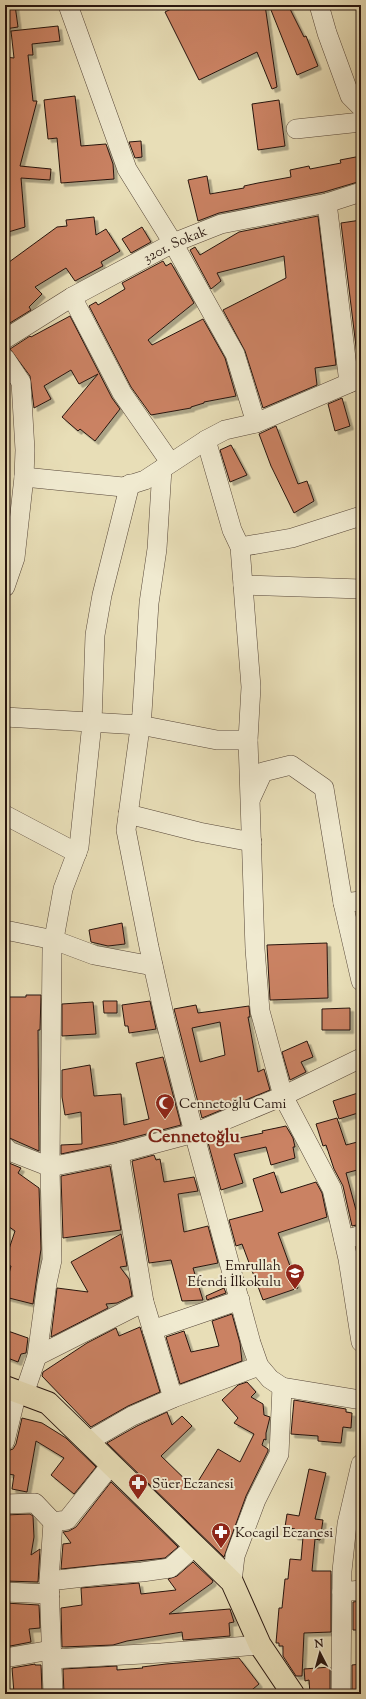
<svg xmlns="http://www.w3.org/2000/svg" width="366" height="1699" viewBox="0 0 366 1699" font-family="'Sorts Mill Goudy',serif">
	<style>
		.building { fill: #ca8263; stroke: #27150f; fill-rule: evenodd; filter: url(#shadow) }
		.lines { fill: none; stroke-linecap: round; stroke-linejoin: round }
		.minor-casing { stroke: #574739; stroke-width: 20 }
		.major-casing { stroke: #27150f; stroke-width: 24 }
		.minor { stroke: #f0ead0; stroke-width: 19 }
		.major { stroke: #e8deb7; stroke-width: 22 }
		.labels { text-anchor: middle; stroke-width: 4; stroke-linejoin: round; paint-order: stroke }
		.street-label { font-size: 14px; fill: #27150f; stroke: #f0ead0 }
		.poi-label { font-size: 14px; fill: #27150f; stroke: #f0ead0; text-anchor: start }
		.district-label { font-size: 18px; font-weight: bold; fill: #7a1f14; stroke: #f0ead0 }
	</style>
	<defs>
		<filter id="shadow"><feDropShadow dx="3.5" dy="3.5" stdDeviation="0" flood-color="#0004"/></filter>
	</defs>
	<rect width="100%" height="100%" fill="#e8deb7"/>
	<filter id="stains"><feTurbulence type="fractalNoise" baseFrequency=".005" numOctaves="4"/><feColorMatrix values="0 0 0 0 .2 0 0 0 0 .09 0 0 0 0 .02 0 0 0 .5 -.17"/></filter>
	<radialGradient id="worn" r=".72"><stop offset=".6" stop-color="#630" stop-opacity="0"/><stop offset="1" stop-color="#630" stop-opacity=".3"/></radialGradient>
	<g class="building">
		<polygon points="5,5 15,5 18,27 5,29"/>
		<polygon points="179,5 265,5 277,87 272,89 257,52 199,80 165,12"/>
		<polygon points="269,5 288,5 304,37 306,36 318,66 297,75"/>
		<polygon points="58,26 60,41 32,44 33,55 28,55 33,101 37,101 20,166 51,169 50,180 21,178 25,227 5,233 5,57 14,58 11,31"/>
		<polygon points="75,96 81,146 106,144 113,164 114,179 61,183 57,138 48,139 44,100"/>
		<polygon points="279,100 285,146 258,150 252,104"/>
		<polygon points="141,141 142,157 135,158 129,142"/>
		<polygon points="361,156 361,181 324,192 219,213 198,221 188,180 207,176 210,194 244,188 244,186 258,183 291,177 290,170 309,166 310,169 341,163 340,160"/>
		<polygon points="318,216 336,365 315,368 317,385 263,408 245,351 223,310 286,278 284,256 217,273 221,281 211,289 190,250 195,247 200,255 239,232"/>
		<polygon points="94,217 96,235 106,229 120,251 101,262 103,266 75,281 66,268 35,287 42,294 29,307 31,310 5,326 5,265 57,227 67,226 66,220"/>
		<polygon points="361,220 361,362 358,363 341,223"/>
		<polygon points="142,227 151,242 131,253 122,239"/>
		<polygon points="163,261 166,266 171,263 194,303 148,340 152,345 203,319 225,358 236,396 204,402 204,403 191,407 191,408 151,415 131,387 89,306 96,302 98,305 125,289 122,283"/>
		<polygon points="70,316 112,398 120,409 95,441 80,429 78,431 62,417 98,374 79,384 71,370 44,386 51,399 34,408 30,376 10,349 30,336 31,337"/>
		<polygon points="342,398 350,426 335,431 328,404"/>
		<polygon points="276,426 298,484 307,481 314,501 294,513 271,466 259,434"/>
		<polygon points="231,445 247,475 230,482 220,450"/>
		<polygon points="122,923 125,944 108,946 91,942 89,930"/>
		<polygon points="327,943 328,998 270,1000 267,945"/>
		<polygon points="26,995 41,995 40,1030 38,1030 39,1151 5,1136 5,997 26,997"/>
		<polygon points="103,1001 117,1001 117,1013 104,1013"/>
		<polygon points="150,1001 156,1029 129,1033 128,1026 125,1026 122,1005"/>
		<polygon points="93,1002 96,1034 62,1036 62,1004"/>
		<path d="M196,1005l2,8 51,-7 1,11h-2l10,55 6,-3 6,21 -68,28 -28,-109zM220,1022l5,33 -25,7 -8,-34z"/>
		<polygon points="350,1008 350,1030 322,1030 322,1009"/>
		<polygon points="307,1041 313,1057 301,1062 306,1072 290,1080 282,1052"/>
		<polygon points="163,1057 181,1125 116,1142 61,1154 61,1145 82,1144 81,1112 65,1115 62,1097 62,1070 90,1065 94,1096 121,1094 124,1125 149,1119 136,1063"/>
		<polygon points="361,1092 361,1112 339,1119 333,1101"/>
		<polygon points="337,1118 346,1145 361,1141 361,1169 346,1173 356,1210 361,1208 361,1224 352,1226 343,1186 334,1169 326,1145 323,1146 316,1124"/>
		<polygon points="286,1126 293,1138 295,1147 293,1147 295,1158 271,1165 266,1147 234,1154 243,1183 221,1190 207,1139 228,1131 230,1140 263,1133 262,1131"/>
		<polygon points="154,1155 156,1160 160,1159 164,1182 194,1177 198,1191 178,1194 184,1232 208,1226 218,1263 193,1268 203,1300 182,1301 171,1260 149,1263 132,1161"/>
		<polygon points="5,1163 8,1165 9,1163 21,1168 18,1173 39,1188 41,1249 33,1304 5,1297 5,1289 11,1266 5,1265 5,1249 9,1249 15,1231 5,1224"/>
		<polygon points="110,1166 121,1230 63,1238 61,1176"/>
		<polygon points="274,1172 281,1193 316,1182 322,1193 327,1217 278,1233 298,1288 263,1300 242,1244 236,1246 229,1220 263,1211 253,1179"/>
		<polygon points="121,1234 127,1266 120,1267 129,1279 132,1296 117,1303 106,1304 108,1308 51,1337 57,1288 88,1292 71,1262"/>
		<polygon points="224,1288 226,1293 207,1300 206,1296"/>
		<polygon points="232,1314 240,1343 242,1361 180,1384 166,1337 184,1331 191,1352 219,1346 212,1321"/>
		<polygon points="140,1327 160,1392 128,1406 91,1427 42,1376 43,1372 87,1343 116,1328 119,1336"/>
		<polygon points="5,1330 28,1338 26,1353 21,1354 18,1362 5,1357"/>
		<polygon points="247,1382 256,1392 251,1397 263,1404 264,1415 270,1417 266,1433 266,1440 264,1439 262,1445 268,1449 268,1451 246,1496 224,1557 107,1443 137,1426 167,1412 172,1425 182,1416 192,1426 161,1456 194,1488 218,1449 240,1462 254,1434 234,1423 238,1418 222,1400 238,1385"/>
		<polygon points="294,1400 346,1409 346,1412 352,1413 351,1428 343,1427 341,1443 318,1441 318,1436 291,1434"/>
		<polygon points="22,1418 42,1423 66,1438 96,1467 74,1494 51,1475 64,1458 36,1441 27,1492 12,1489 14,1475 8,1474 9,1471 5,1471 5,1452 13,1449 16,1444"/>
		<polygon points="309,1469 326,1473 315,1519 323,1520 320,1540 315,1539 312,1571 331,1571 331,1632 304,1633 302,1676 296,1676 283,1656 283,1646 279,1646 279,1643 276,1643 279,1608 282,1608 285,1579 288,1579 290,1559 301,1560 303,1537 294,1536 295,1529 285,1527 287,1514 299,1516"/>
		<polygon points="111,1482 178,1547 165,1558 61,1569 63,1544 71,1543 63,1532 69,1531 76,1527"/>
		<polygon points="30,1514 33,1516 34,1537 31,1555 40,1549 38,1582 5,1581 5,1515"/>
		<polygon points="193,1562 213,1581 212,1583 169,1614 230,1609 234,1622 229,1623 230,1636 183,1640 182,1632 127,1641 113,1645 62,1647 61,1608 82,1605 81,1588 139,1583 141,1594 176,1590 168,1579 177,1576"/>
		<polygon points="361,1601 361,1630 353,1630 353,1602"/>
		<polygon points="5,1603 39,1605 40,1628 29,1629 31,1642 5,1647"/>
		<polygon points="239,1658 259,1684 247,1694 64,1694 63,1669 117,1666 117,1670 143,1668 142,1667 166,1664"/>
		<polygon points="35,1664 35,1665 41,1665 42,1691 14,1693 12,1668"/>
		<polygon points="361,1664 361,1693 352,1693 352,1665"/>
		<polygon points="330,1667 330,1694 310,1694 309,1680 305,1681 304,1669"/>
	</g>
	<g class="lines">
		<g class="minor-casing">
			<g id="minor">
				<polyline points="68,5 127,169 173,243 235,354 256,423"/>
				<polyline points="319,5 327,33 350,96 361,107"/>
				<polyline points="296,129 361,122"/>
				<polyline points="327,203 349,383"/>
				<polyline points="72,297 122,393 170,462"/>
				<path id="s1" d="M5,339l67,-42 101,-54 48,-19 106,-21 34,-11"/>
				<polyline points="5,358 21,382 25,450 24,477 15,558 5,587"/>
				<polyline points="206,440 232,530 240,547 251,687 248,740 255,949 260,1011 283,1096 332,1189 348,1259 361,1342"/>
				<polyline points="162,469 157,549 149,603 142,713 126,830 149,947 165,1019 194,1133 251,1343 259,1366 270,1379 282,1387 361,1400"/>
				<polyline points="24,477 123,487 145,480 206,440 225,430 256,423 361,378"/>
				<polyline points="240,547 292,538 361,516"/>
				<polyline points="243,585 361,589"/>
				<polyline points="5,717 140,725 217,740 248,740"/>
				<polyline points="251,798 263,772 291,765 324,788 343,903 361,981"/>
				<polyline points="128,814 199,832 252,842"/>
				<polyline points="5,815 77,853"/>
				<polyline points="343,903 361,901"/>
				<polyline points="5,930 54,940 94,955 153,966"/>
				<polyline points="5,1147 9,1151 50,1167 119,1153 194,1133 283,1096 361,1058"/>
				<polyline points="119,1153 144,1302 173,1398"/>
				<polyline points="344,1240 361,1235"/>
				<polyline points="152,1330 240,1300"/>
				<polyline points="37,1356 144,1302"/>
				<polyline points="24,1394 37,1356 47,1283 52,1260 50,1167 52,950 63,889 79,847 92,723 95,635 102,595 130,484"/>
				<polyline points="5,1441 17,1392"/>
				<polyline points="87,1442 132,1416 173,1398 259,1366"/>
				<polyline points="5,1504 35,1503 53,1522 67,1520 111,1465"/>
				<polyline points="49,1581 102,1575 142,1572 170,1568 195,1546"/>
				<polyline points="232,1582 235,1556 256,1500 279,1454 282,1387"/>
				<polyline points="5,1592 50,1594"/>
				<polyline points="342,1592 361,1590"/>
				<polyline points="5,1658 51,1650"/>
				<polyline points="52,1659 161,1653 260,1645"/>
				<polyline points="53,1694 49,1581 53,1522"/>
				<polyline points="341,1694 342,1571 347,1524 361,1464"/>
			</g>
		</g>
		<g class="major-casing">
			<polyline id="major" points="5,1387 48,1403 232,1582 260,1645 293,1694"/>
		</g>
		<use href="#minor" class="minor"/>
		<use href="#major" class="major"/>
	</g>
	<defs>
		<g id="mosque-pin" transform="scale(1)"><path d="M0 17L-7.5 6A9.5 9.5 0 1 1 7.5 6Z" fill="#8f2418" stroke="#f0ead0"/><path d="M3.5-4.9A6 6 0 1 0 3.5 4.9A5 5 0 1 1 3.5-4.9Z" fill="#fff"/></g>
		<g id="school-pin" transform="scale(1)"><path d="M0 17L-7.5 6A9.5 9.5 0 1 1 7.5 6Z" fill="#8f2418" stroke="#f0ead0"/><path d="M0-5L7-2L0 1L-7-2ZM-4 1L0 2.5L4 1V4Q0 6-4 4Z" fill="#fff"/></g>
		<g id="pharmacy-pin" transform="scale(1)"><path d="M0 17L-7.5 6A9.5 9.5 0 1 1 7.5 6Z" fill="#8f2418" stroke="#f0ead0"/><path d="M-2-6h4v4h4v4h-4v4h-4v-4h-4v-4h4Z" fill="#fff"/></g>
	</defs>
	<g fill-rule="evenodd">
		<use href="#mosque-pin" x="165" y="1103"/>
		<use href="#school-pin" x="295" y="1273"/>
		<use href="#pharmacy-pin" x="138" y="1483"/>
		<use href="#pharmacy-pin" x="221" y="1532"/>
	</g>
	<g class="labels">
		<g class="street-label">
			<text dy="5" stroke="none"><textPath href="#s1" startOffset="195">3201. Sokak</textPath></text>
		</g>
		<g class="poi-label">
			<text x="179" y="1108">Cennetoğlu Cami</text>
			<text x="281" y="1270" text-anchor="end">Emrullah<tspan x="281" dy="16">Efendi İlkokulu</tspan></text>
			<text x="152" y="1488">Süer Eczanesi</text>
			<text x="235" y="1537">Kocagil Eczanesi</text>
		</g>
		<g class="district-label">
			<text x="194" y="1142">Cennetoğlu</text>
		</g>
	</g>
	<rect width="366" height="1699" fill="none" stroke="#e8deb7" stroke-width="20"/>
	<rect x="6" y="6" width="354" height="1687" fill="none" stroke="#27150f" stroke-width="2"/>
	<rect x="10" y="10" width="346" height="1679" fill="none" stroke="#27150f"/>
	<g transform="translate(320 1653) rotate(354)" stroke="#f0ead0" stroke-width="3" paint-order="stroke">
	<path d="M0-3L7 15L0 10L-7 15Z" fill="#27150f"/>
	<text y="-6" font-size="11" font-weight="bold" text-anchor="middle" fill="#27150f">N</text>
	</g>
	<rect width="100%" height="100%" filter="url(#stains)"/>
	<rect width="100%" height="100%" fill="url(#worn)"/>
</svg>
